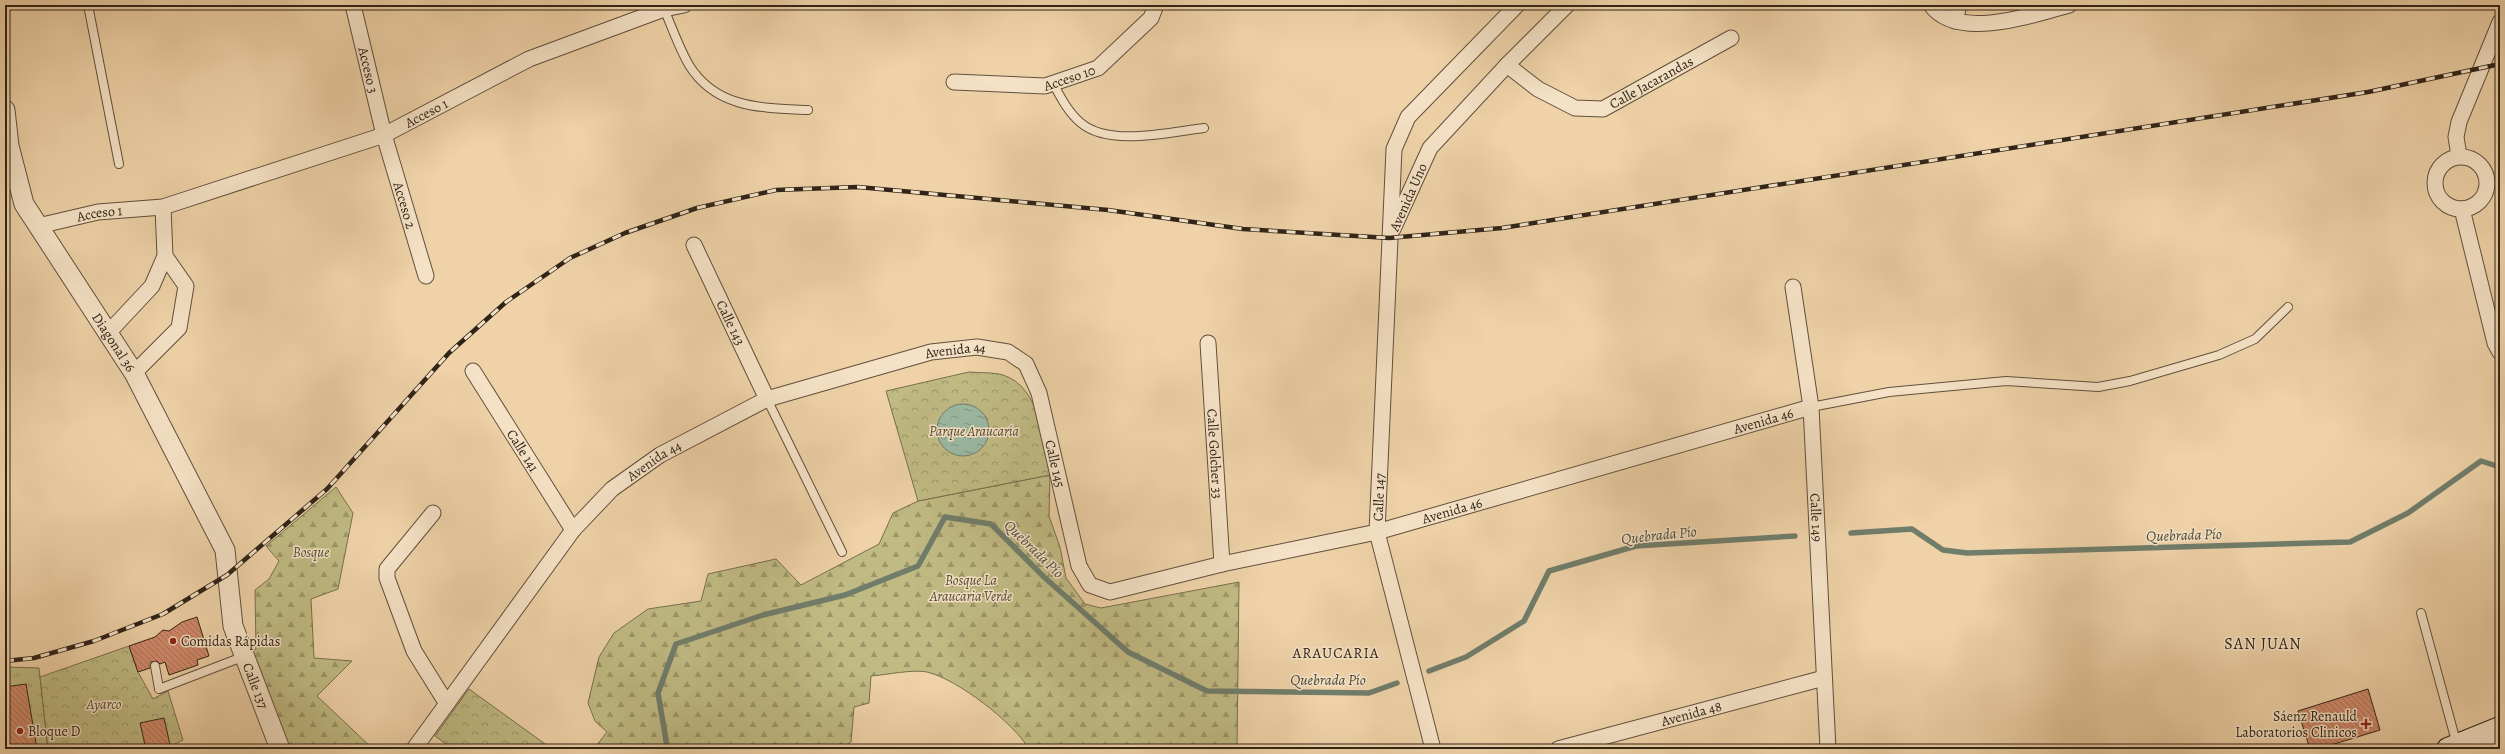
<svg xmlns="http://www.w3.org/2000/svg" width="2505" height="754" viewBox="0 0 2505 754" font-family="Alegreya,serif">
	<style>
		.grass { fill: url(#grass-tufts); stroke: #786f4e }
		.forest { fill: url(#forest-firs); stroke: #786f4e }
		.park { fill: url(#park-crowns); stroke: #786f4e }
		.water { fill: url(#water-ripples); stroke: #707d6b }
		.lines { fill: none; stroke-linecap: round; stroke-linejoin: round }
		.stream { stroke: #707d6b; stroke-width: 5.5 }
		.building { fill: url(#building-back-hatch); stroke: #302418 }
		.service-casing { stroke: #60503c; stroke-width: 10 }
		.minor-casing { stroke: #60503c; stroke-width: 17 }
		.tertiary-casing { stroke: #60503c; stroke-width: 21 }
		.secondary-casing { stroke: #302418; stroke-width: 24 }
		.service { stroke: #f5e2c6; stroke-width: 8 }
		.minor { stroke: #f5e2c6; stroke-width: 15 }
		.tertiary { stroke: #f5e2c6; stroke-width: 19 }
		.secondary { stroke: #f5e2c6; stroke-width: 22 }
		.rail-casing { stroke: #302418; stroke-width: 4.5 }
		.rail { stroke: #f5e2c6; stroke-width: 3; stroke-dasharray: 9; stroke-linecap: butt }
		.poi-dot { fill: #8f2418; stroke: #f5e2c6; stroke-width: 1.5 }
		.labels { text-anchor: middle; stroke-width: 3; stroke-linejoin: round; paint-order: stroke }
		.street-label { font-size: 14px; fill: #302418; stroke: #f5e2c6 }
		.park-label { font-size: 14px; font-style: italic; fill: #544a33; stroke: #f5e2c6 }
		.poi-label { font-size: 14px; fill: #302418; stroke: #f5e2c6; text-anchor: start }
		.water-label { font-size: 15px; font-style: italic; fill: #4b493b; stroke: #f5e2c6 }
		.neighbourhood-label { font-size: 15px; letter-spacing: 1px; fill: #302418; stroke: #f5e2c6 }
		.quarter-label { font-size: 16px; letter-spacing: 1px; fill: #302418; stroke: #f5e2c6 }
	</style>
	<defs>
		<pattern id="grass-tufts" width="24" height="20" patternUnits="userSpaceOnUse"><rect width="24" height="20" fill="#c0ba83"/><path d="M3 7l-1-3M5 7V3M7 7l1-3M15 17l-1-3M17 17v-4M19 17l1-3" fill="none" stroke="#9c976a"/></pattern>
		<pattern id="forest-firs" width="22" height="20" patternUnits="userSpaceOnUse"><rect width="22" height="20" fill="#c0ba83"/><path d="M5 1l3.5 6h-7zM16 11l3.5 6h-7z" fill="#9c976a"/></pattern>
		<pattern id="park-crowns" width="20" height="18" patternUnits="userSpaceOnUse"><rect width="20" height="18" fill="#c0ba83"/><path d="M2 6a3 3 0 1 1 6 0M12 15a3 3 0 1 1 6 0" fill="none" stroke="#9c976a"/></pattern>
		<pattern id="water-ripples" width="26" height="14" patternUnits="userSpaceOnUse"><rect width="26" height="14" fill="#9bb8a3"/><path d="M2 4q2-2 4 0t4 0M15 11q2-2 4 0t4 0" fill="none" stroke="#7f9584"/></pattern>
		<pattern id="building-back-hatch" width="6" height="6" patternUnits="userSpaceOnUse"><rect width="6" height="6" fill="#d28b6d"/><path d="M-1 5l2 2M0 0l6 6M5-1l2 2" fill="none" stroke="#ab7159"/></pattern>
	</defs>
	<rect width="100%" height="100%" fill="#efd2a8"/>
	<filter id="stains"><feTurbulence type="fractalNoise" baseFrequency=".005" numOctaves="4"/><feColorMatrix values="0 0 0 0 .2 0 0 0 0 .09 0 0 0 0 .02 0 0 0 .5 -.17"/></filter>
	<radialGradient id="worn" r=".72"><stop offset=".6" stop-color="#630" stop-opacity="0"/><stop offset="1" stop-color="#630" stop-opacity=".3"/></radialGradient>
	<polygon class="grass" points="5,667 39,668 48,749 5,749"/>
	<g class="forest">
		<path d="M1050,475l-1,41 11,31 6,31 19,26 16,4 138,-26 -2,167h-208c-16,-27 -72,-70 -102,-77 -14,-3 -41,3 -56,4l-2,27 -15,4 -3,35 -11,7h-246l13,-17 -12,-11 -7,-18 11,-46 15,-24 34,-24 53,-8 7,-27 68,-15 25,26 78,-41 14,-31 25,-12z"/>
		<polygon points="336,487 353,513 338,589 311,599 314,658 352,661 317,696 373,749 311,749 307,744 300,749 283,749 245,656 256,649 255,590 269,579 279,561 266,546"/>
	</g>
	<g class="park">
		<path d="M969,372c10,1 24,0 34,3 38,12 40,67 47,100l-132,26 -32,-110z"/>
		<polygon points="129,646 138,672 153,699 168,691 183,740 175,744 177,749 48,749 40,677"/>
		<polygon points="469,689 552,749 453,749 435,736"/>
	</g>
	<circle class="water" cx="963" cy="430" r="26"/>
	<g class="lines">
		<g class="stream">
			<polyline points="1851,533 1912,529 1943,550 1967,553 2350,542 2408,513 2481,461 2500,467"/>
			<polyline points="1429,671 1466,657 1524,621 1549,571 1636,546 1795,536"/>
			<polyline points="665,749 667,746 658,693 676,644 763,615 845,595 918,566 945,517 991,524 1044,577 1128,652 1207,691 1369,693 1397,683"/>
		</g>
	</g>
	<g class="building">
		<polygon points="197,617 209,656 197,660 198,665 169,675 165,662 160,664 157,661 151,662 150,668 138,672 129,646 155,637 163,630 169,631 182,622"/>
		<polygon points="26,684 37,749 7,749 5,687"/>
		<polygon points="2368,689 2380,730 2318,749 2310,749 2298,711"/>
		<polygon points="164,718 171,749 146,749 140,723"/>
	</g>
	<g class="lines">
		<g class="service-casing">
			<g id="service">
				<polyline points="88,5 119,164"/>
				<path d="M664,9c8,18 15,39 25,56 27,44 74,43 119,45"/>
				<path d="M1053,83c8,15 15,29 28,40 28,24 89,9 123,5"/>
				<polyline points="767,399 842,552"/>
				<polyline points="1811,407 1889,392 2006,381 2098,387 2130,381 2219,355 2255,339 2288,307"/>
				<polyline points="2421,613 2457,745"/>
				<polyline points="155,666 159,689 245,656"/>
			</g>
		</g>
		<g class="minor-casing">
			<g id="minor">
				<path id="s1" d="M353,5l31,130 42,141"/>
				<path d="M1931,5c26,36 103,10 138,0"/>
				<polyline points="1955,21 1959,5"/>
				<path id="s2" d="M1507,65l31,24 37,19 28,1 128,-71"/>
				<path id="s3" d="M954,82l91,4 53,-18 53,-50 5,-13"/>
				<polyline points="2459,156 2456,137 2459,122 2500,22"/>
				<circle cx="2461" cy="183" r="26"/>
				<polyline points="2462,209 2495,343 2500,352"/>
				<path id="s4" d="M38,226l60,-14 65,-5 221,-72 145,-76 135,-50 20,-4"/>
				<polyline points="1393,229 1430,148 1507,65 1567,5"/>
				<path id="s5" d="M694,245l73,154"/>
				<path id="s6" d="M1793,287l18,120 17,342"/>
				<polyline points="108,333 152,286 165,256 163,207"/>
				<path id="s7" d="M1208,343l14,221"/>
				<path id="s8" d="M473,371l100,159"/>
				<polyline points="134,373 179,328 186,286 165,256"/>
				<polyline points="433,513 387,569 387,578 414,651 447,704"/>
				<path id="s9" d="M414,749l159,-219 39,-41 48,-34 107,-56 164,-47 46,-5 31,5 18,12 13,29 40,173 11,19 20,7 112,-28 155,-32 434,-125"/>
				<path id="s10" d="M1433,749l-56,-217 17,-383 14,-32 109,-112"/>
				<path id="s11" d="M1558,749l266,-71"/>
				<polyline points="2492,749 2500,747"/>
			</g>
		</g>
		<g class="tertiary-casing">
			<g id="tertiary">
				<path id="s12" d="M5,110l4,36 15,58 110,169 91,177 8,76 47,123"/>
			</g>
		</g>
		<g class="secondary-casing">
			<polyline id="secondary" points="2448,749 2500,728"/>
		</g>
		<use href="#service" class="service"/>
		<use href="#minor" class="minor"/>
		<use href="#tertiary" class="tertiary"/>
		<use href="#secondary" class="secondary"/>
		<g class="rail-casing">
			<polyline id="rail" points="5,661 34,658 94,641 163,614 227,575 327,489 449,353 506,302 570,258 625,233 697,208 776,190 858,187 1108,210 1243,229 1389,238 1502,228 2368,92 2500,64"/>
		</g>
		<use href="#rail" class="rail"/>
	</g>
	<g class="poi-dot">
		<circle cx="173" cy="641" r="4"/>
		<path d="M2364 718h4v4h4v4h-4v4h-4v-4h-4v-4h4z"/>
		<circle cx="20" cy="731" r="4"/>
	</g>
	<g class="labels">
		<g class="street-label">
			<text dy="5" stroke="none"><textPath href="#s1" startOffset="67">Acceso 3</textPath></text>
			<text dy="5" stroke="none"><textPath href="#s3" startOffset="117">Acceso 10</textPath></text>
			<text dy="5" stroke="none"><textPath href="#s2" startOffset="164">Calle Jacarandas</textPath></text>
			<text dy="5" stroke="none"><textPath href="#s4" startOffset="407">Acceso 1</textPath></text>
			<text transform="translate(1408 197) rotate(-66)" y="5">Avenida Uno</text>
			<text dy="5" stroke="none"><textPath href="#s1" startOffset="207">Acceso 2</textPath></text>
			<text dy="5" stroke="none"><textPath href="#s4" startOffset="63">Acceso 1</textPath></text>
			<text dy="5" stroke="none"><textPath href="#s5" startOffset="86">Calle 143</textPath></text>
			<text dy="5" stroke="none"><textPath href="#s12" startOffset="261">Diagonal 36</textPath></text>
			<text dy="5" stroke="none"><textPath href="#s9" startOffset="702">Avenida 44</textPath></text>
			<text dy="5" stroke="none"><textPath href="#s9" startOffset="1705">Avenida 46</textPath></text>
			<text dy="5" stroke="none"><textPath href="#s8" startOffset="94">Calle 141</textPath></text>
			<text dy="5" stroke="none"><textPath href="#s7" startOffset="111">Calle Golcher 33</textPath></text>
			<text dy="5" stroke="none"><textPath href="#s9" startOffset="378">Avenida 44</textPath></text>
			<text dy="5" stroke="none"><textPath href="#s9" startOffset="881">Calle 145</textPath></text>
			<text dy="5" stroke="none"><textPath href="#s10" startOffset="259">Calle 147</textPath></text>
			<text dy="5" stroke="none"><textPath href="#s9" startOffset="1381">Avenida 46</textPath></text>
			<text dy="5" stroke="none"><textPath href="#s6" startOffset="232">Calle 149</textPath></text>
			<text dy="5" stroke="none"><textPath href="#s12" startOffset="637">Calle 137</textPath></text>
			<text dy="5" stroke="none"><textPath href="#s11" startOffset="138">Avenida 48</textPath></text>
		</g>
		<g class="park-label">
			<text x="974" y="436">Parque Araucaría</text>
			<text x="311" y="557">Bosque</text>
			<text x="971" y="585">Bosque La<tspan x="971" dy="16">Araucaria Verde</tspan></text>
			<text x="104" y="709">Ayarco</text>
		</g>
		<g class="poi-label">
			<text x="181" y="646">Comidas Rápidas</text>
			<text x="2357" y="721" text-anchor="end">Sáenz Renauld<tspan x="2357" dy="16">Laboratorios Clinicos</tspan></text>
			<text x="28" y="736">Bloque D</text>
		</g>
		<g class="water-label">
			<text transform="translate(1659 535) rotate(-6)" y="5">Quebrada Pío</text>
			<text transform="translate(2184 535) rotate(-2)" y="5">Quebrada Pío</text>
			<text transform="translate(1034 549) rotate(44)" y="5">Quebrada Pío</text>
			<text x="1328" y="685">Quebrada Pío</text>
		</g>
		<g class="neighbourhood-label">
			<text x="1336" y="658">ARAUCARIA</text>
		</g>
		<g class="quarter-label">
			<text x="2263" y="649">SAN JUAN</text>
		</g>
	</g>
	<rect width="2505" height="754" fill="none" stroke="#efd2a8" stroke-width="20"/>
	<rect x="6" y="6" width="2493" height="742" fill="none" stroke="#302418" stroke-width="2"/>
	<rect x="10" y="10" width="2485" height="734" fill="none" stroke="#302418"/>
	<rect width="100%" height="100%" filter="url(#stains)"/>
	<rect width="100%" height="100%" fill="url(#worn)"/>
</svg>
